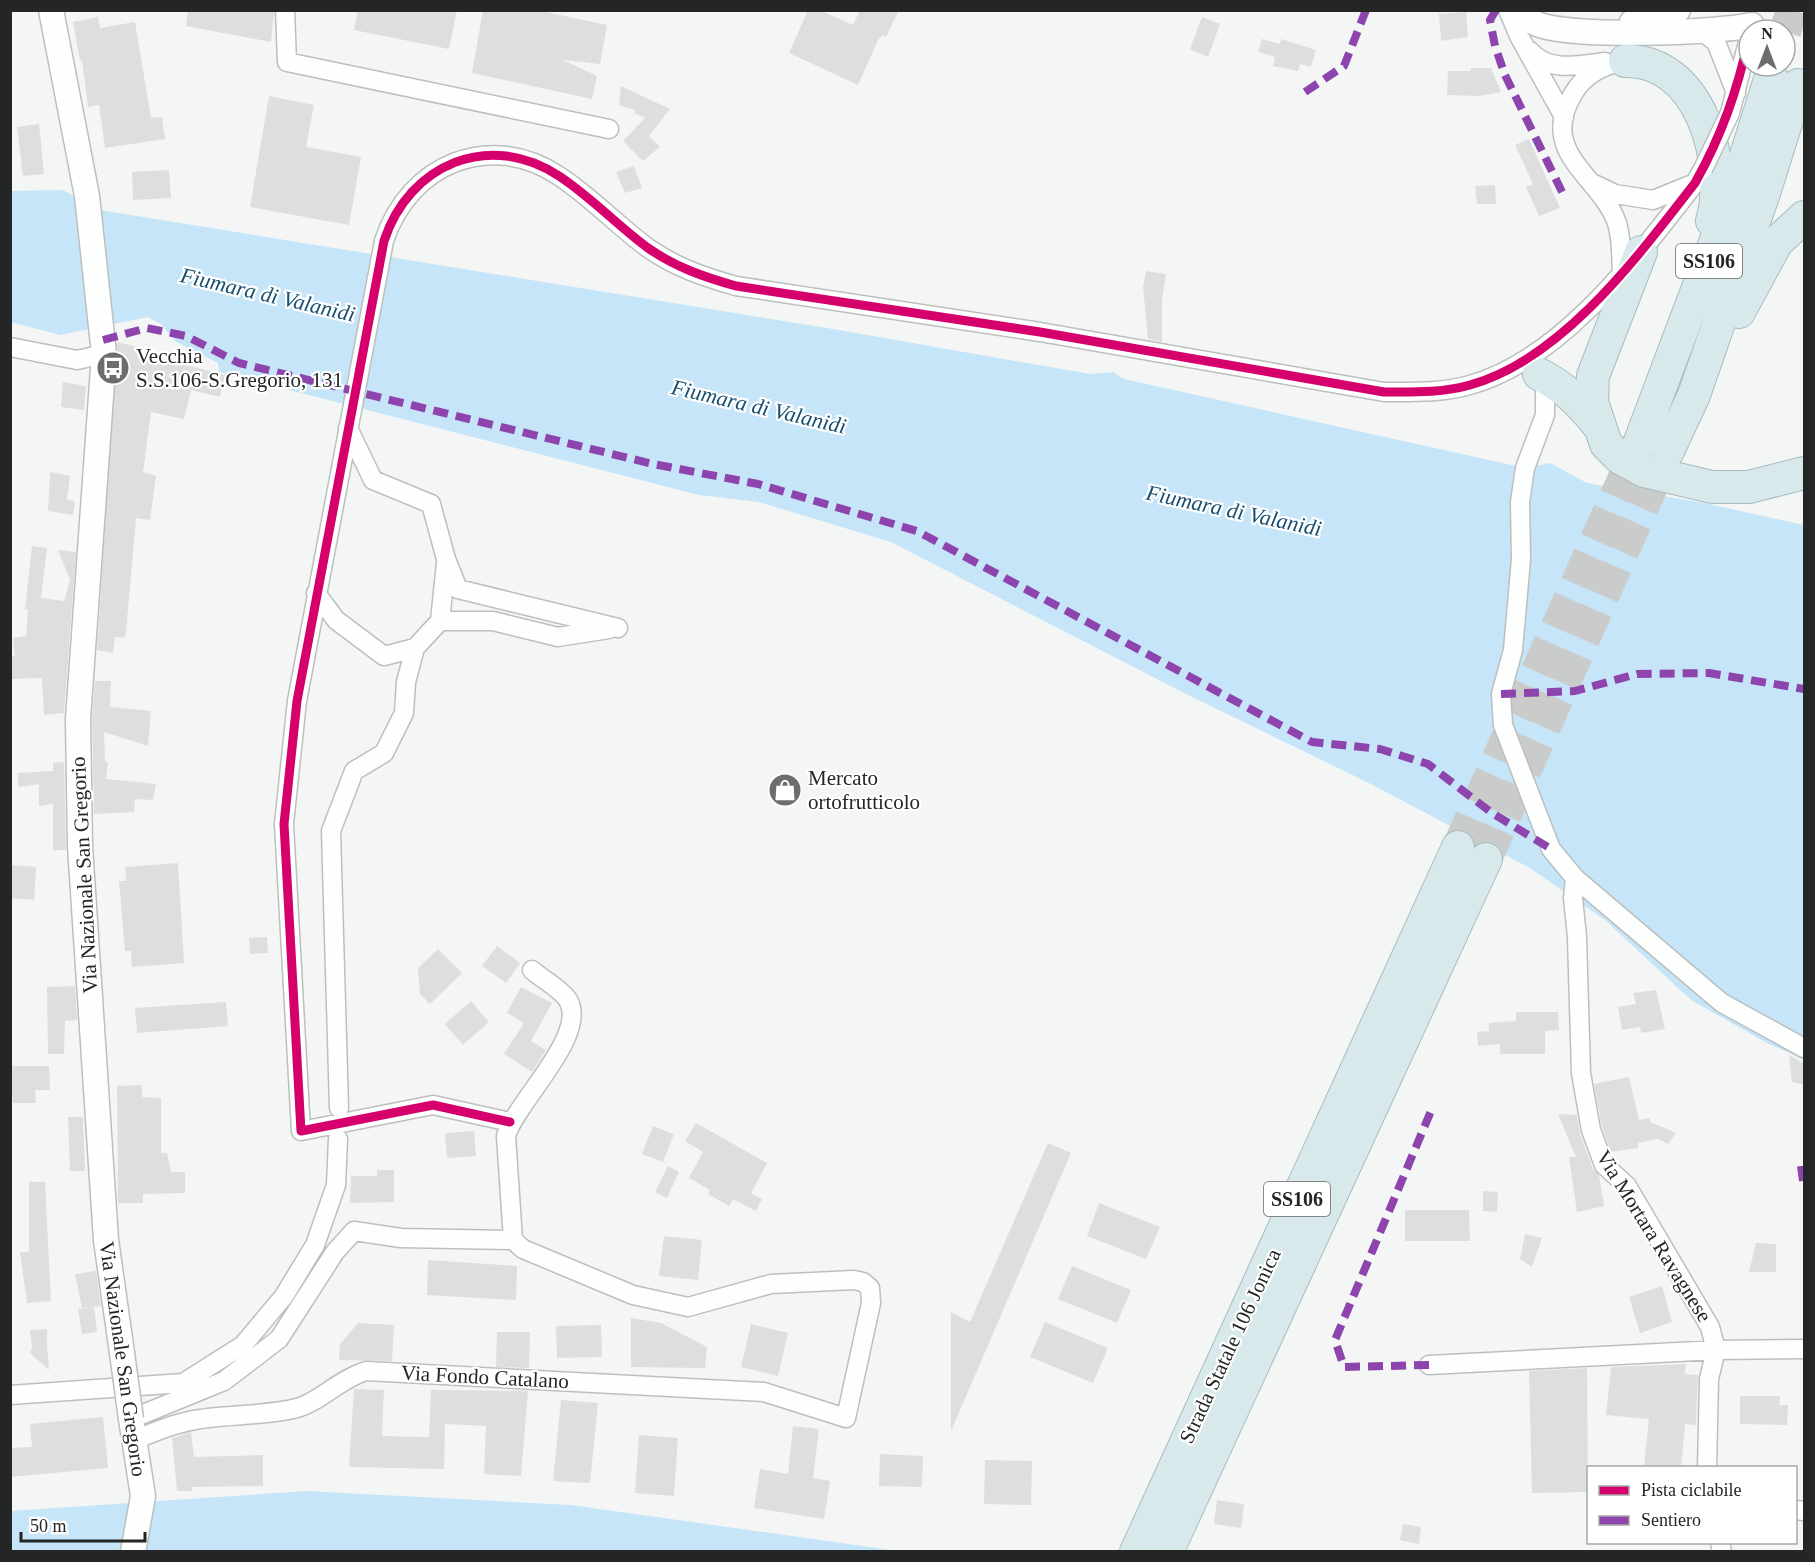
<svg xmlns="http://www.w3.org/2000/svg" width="1815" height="1562" font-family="Georgia,serif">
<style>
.water{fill:#c6e5f9}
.building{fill:#dcdfde}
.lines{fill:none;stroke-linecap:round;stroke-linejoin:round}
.highway-tunnel{stroke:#cacccb;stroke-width:32;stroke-dasharray:32 16;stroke-linecap:butt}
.street-casing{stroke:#bdbfbe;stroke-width:21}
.secondary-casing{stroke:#bdbfbe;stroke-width:27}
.highway-casing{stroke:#a8bbbd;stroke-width:34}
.street{stroke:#fdfefe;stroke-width:18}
.secondary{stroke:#fdfefe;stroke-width:24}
.highway{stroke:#d8e9ec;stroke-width:32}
.street-bridge-casing{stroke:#bdbfbe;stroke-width:21;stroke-linecap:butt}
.secondary-bridge-casing{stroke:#bdbfbe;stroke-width:27;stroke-linecap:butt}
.street-bridge{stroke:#fdfefe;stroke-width:18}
.secondary-bridge{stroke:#fdfefe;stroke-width:24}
.quiet{stroke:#8e44ad;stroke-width:8;stroke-dasharray:15 8;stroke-linecap:butt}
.cycleway-casing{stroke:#fff;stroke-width:13}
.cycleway{stroke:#d6006c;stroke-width:9}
.labels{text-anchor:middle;stroke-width:4.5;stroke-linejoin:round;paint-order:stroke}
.shield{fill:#fff;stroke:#666;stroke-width:1.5}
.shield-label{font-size:20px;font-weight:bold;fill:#242525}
.poi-label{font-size:21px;fill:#242525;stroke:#fff;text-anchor:start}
.street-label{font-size:21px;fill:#242525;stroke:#fff}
.water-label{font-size:22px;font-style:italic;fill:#154e6e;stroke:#fff}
</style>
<rect width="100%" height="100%" fill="#f3f6f5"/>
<path class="water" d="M63,190L100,210L833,329L1090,374L1113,372L1124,379L1525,468L1550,463L1587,483L1704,503L1804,525V1060L1767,1043L1691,1000L1605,920L1530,868L1369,783L1190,696L891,542L759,502L699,495L219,372L218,363L175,341L161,324L148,317L60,335L11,322L10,191Z
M306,1491L571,1505L898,1551L11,1552V1511Z"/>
<path class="building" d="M188,10H274L271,42L186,26Z
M358,10H457L449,49L354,30Z
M483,10H536L607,25L600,64L563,60L597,76L592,99L472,73Z
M808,10H819L853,25L860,10H899L886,37L883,35L879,38L858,85L789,53Z
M1466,12L1468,37L1441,41L1439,14Z
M98,17L100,28L135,22L151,118L162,117L165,139L105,148L99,105L88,107L82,60L80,61L73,22Z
M1202,17L1220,24L1208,57L1190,49Z
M1262,39L1280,44L1281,39L1316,50L1311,67L1300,64L1298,71L1273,66L1275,57L1258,52Z
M1471,68H1491L1501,92L1479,96L1447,95L1448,71H1471Z
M621,86L670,109L649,136L660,147L643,161L623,141L645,118L634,113L635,110L619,105Z
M269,96L314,105L306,147L361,157L349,225L250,207Z
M39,124L44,174L23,176L17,127Z
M1529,139L1560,208L1539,216L1526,187L1533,184L1515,145Z
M634,166L642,188L625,193L616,172Z
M169,170L171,198L133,200L132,172Z
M1495,185L1496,204H1477L1475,186Z
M1146,271L1166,274L1162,300V342L1148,339L1143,287Z
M117,342L138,347L136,352L225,375L220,397L191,390L184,419L151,412L143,472L156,476L150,520L136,518L126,632L124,638L115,637L113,653L97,650Z
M63,382L86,386L84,410L61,407Z
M50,472L70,476L67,500L75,501L73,515L48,511Z
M32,546L47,548L41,598L64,601L70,580L58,550L76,552L64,713L44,715L42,678L10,679V657L15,656L13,638L26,636L28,609H25Z
M95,681H111L110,707L151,711L148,746L104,732L105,760L108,763L106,779L156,784L153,800L135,799L134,812L94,814L92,719Z
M64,762L66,850H53V804L39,806V784L18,787V773L53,771V763Z
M178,863L184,963L132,967L131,951H125L119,881H126L125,867Z
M10,865L36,867L34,900L10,898Z
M267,937L268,953L250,954L249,938Z
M497,946L520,963L506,983L482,966Z
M438,949L462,973L430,1004L420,994L418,968Z
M75,986L77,1020L65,1021L64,1054H48L47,987Z
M521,987L552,1003L531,1041L546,1050L532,1072L504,1054L524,1023L507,1013Z
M1656,990L1665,1029L1641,1033L1640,1027L1622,1030L1618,1007L1636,1004L1633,993Z
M471,1001L489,1022L463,1045L445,1024Z
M226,1002L228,1026L137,1033L135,1008Z
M1516,1012H1558L1559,1030L1545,1031V1054H1500V1044L1478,1046L1477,1032L1489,1031V1023L1516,1021Z
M1789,1055L1804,1064V1085L1792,1082Z
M10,1066H49L50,1090H35L36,1103H13Z
M1629,1077L1639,1120L1650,1118V1122L1676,1133L1668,1144L1658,1139L1638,1143V1148L1611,1152L1602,1127L1594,1084Z
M142,1085V1097L161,1098V1153H167L171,1172H185V1193L143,1194V1203H118L117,1086Z
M1558,1114L1577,1115L1580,1134L1593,1169L1599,1175L1604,1206L1577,1212L1569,1157H1576Z
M68,1117H83L85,1171H70Z
M696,1123L767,1163L751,1193L762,1199L756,1211L733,1199L729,1206L708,1194L710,1190L689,1178L703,1152L685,1141Z
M653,1126L674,1134L663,1162L642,1154Z
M474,1131L476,1156L447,1158L445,1133Z
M1048,1143L1071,1153L951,1431V1312L970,1322Z
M668,1166L679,1172L667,1198L655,1192Z
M377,1170H394V1202L350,1203L351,1176H377Z
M29,1182H45L51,1301L27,1303L20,1252H29Z
M1483,1191L1498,1192L1497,1212L1483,1211Z
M1099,1203L1160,1227L1146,1259L1087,1236Z
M1405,1210H1469L1470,1241H1405Z
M1525,1234L1542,1238L1532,1267L1520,1259Z
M664,1236L702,1240L698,1280L659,1276Z
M1756,1243L1776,1244V1272H1749Z
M428,1260L517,1266L516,1300L427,1295Z
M1072,1266L1131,1290L1117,1323L1058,1299Z
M96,1271L101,1306L82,1308L75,1274Z
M1662,1286L1672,1322L1640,1333L1629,1297Z
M94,1307L97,1332L82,1334L78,1309Z
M631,1318L661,1323L707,1347L705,1368L631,1367Z
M1045,1322L1108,1348L1093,1383L1030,1357Z
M358,1323L394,1325L392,1361L339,1360L340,1344Z
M751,1324L788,1333L778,1376L741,1367Z
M601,1325L602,1357L557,1358L556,1326Z
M47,1329V1343L49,1370L30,1353L32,1348L30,1330Z
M497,1332H530L529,1368L496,1367Z
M1686,1364L1685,1374L1698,1375L1697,1397L1696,1425L1685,1424L1681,1467H1644L1649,1419L1606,1415L1611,1367Z
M1587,1368L1588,1492L1532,1493L1529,1371Z
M354,1389L384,1390L382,1436L429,1437L431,1390L528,1391L521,1476L484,1474L486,1426L445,1424L444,1469L349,1467Z
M1740,1396H1780L1779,1405H1788L1787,1425L1740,1424Z
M561,1400L598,1403L590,1483L553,1481Z
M103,1417L108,1468L10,1477V1448L32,1447L30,1424Z
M793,1426L819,1429L813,1478L830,1481L824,1519L754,1508L760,1469L788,1474Z
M191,1432L194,1457L263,1455V1486L192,1487V1491H177L172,1438Z
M639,1435L678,1438L674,1496L635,1493Z
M880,1454L923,1456L922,1487L879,1486Z
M985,1460L1032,1461L1031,1505L984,1504Z
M1217,1500L1244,1504L1241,1528L1214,1524Z
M1403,1524L1421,1527L1419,1544L1400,1540Z"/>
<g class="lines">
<path class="highway-tunnel" d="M1785,32L1792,10
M1458,847L1639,444
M1486,859L1667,453"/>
<g class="street-casing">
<path id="street" d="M285,10L287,62L609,129
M1508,10L1519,36L1564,117
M1700,30L1716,42L1736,93
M1530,51C1549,73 1579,65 1605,62
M1730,113L1749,38
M1592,183L1615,194L1653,200L1690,185
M1622,274C1621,258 1622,239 1617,223C1601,177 1537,153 1573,94C1584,75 1603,65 1625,61
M10,347L77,360L104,354
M1539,373L1545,386V415L1525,468L1520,502L1521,559L1513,650L1501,694L1503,725L1551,849L1575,878L1722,1003L1804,1048
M348,428L373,480L431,504L446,559L458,589L618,628
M316,593L336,620L384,656L415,648L440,621H493L558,637L609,629
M440,621L446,563
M1575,878L1573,898L1577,937L1581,1073L1591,1130L1604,1165L1627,1186L1710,1327L1716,1350L1709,1379L1707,1468
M339,1108L331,831L354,771L384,753L404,713L406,682L415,648
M510,1122L433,1105L301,1131L284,824L297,701L384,241C409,164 490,130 559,176C591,197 618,226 648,248C675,267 704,277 736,286L1040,332L1384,392C1413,392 1442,393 1470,385C1563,359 1638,256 1695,183L1703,169
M1429,1365L1716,1350L1804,1349
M10,1395L183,1383L243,1345L284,1296L315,1245L336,1185L338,1139
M131,1419L224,1381L279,1339L335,1252L354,1231L401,1238L513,1240
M135,1440C156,1431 178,1422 201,1419C233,1414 265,1416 297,1408C319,1402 340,1379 366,1371L764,1392L846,1418L871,1303L870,1288L863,1282L854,1280L771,1284L688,1307L633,1295L523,1249L513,1240L506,1136C515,1103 589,1035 568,1000C561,989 542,979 532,970
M1796,1510L1804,1511
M1720,1542L1722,1552"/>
</g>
<g class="secondary-casing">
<path id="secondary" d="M51,10L87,196L104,354L78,719L80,846L106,1240L122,1353
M1518,10C1524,15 1530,21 1537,24C1571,38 1715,33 1752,25
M1632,22L1678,10
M131,1419L143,1496L133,1552"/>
</g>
<g class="highway-casing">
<path id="highway" d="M1625,61C1699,59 1729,161 1712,221
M1641,252L1593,376L1592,402L1606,444L1620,458L1644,471L1712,487H1749L1804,473
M1739,312L1777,242L1804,217
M1539,374C1564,387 1581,403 1598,425
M1639,444L1736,187L1771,76
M1667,453L1694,395L1764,193L1798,85
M1136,1552L1458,847
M1167,1552L1486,859"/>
</g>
<use href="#street" class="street"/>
<use href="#secondary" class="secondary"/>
<use href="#highway" class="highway"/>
<g class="street-bridge-casing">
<path id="street-bridge" d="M1703,169L1730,113"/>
</g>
<g class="secondary-bridge-casing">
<path id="secondary-bridge" d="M122,1353L131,1419"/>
</g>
<use href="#street-bridge" class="street-bridge"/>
<use href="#secondary-bridge" class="secondary-bridge"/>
<path class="quiet" d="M1496,10L1490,20L1495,46L1505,75L1565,198
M1305,92L1344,66L1366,10
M103,340L147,328L186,336L239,363L653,464L758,484L917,531L1312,742L1380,749L1428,764L1492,813L1551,849
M1501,694L1575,691L1637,674L1709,673L1804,689
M1801,1166L1804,1188
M1429,1365L1344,1367L1335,1340L1431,1111"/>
<g class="cycleway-casing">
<path id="cycleway" d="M510,1122L433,1105L301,1131L284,824L297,701L384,241C409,164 490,130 559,176C591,197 618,226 648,248C675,267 704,277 736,286L1040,332L1384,392C1413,392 1442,393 1470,385C1563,359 1638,256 1695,183C1722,135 1737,91 1749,38"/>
</g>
<use href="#cycleway" class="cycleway"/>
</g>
<defs>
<g id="bus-disc" transform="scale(1.725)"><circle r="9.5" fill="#6c6e6e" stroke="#fff"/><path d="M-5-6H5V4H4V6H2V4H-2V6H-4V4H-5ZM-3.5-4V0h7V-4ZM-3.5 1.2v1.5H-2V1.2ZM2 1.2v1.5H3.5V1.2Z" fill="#fff"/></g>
<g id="shop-disc" transform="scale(1.725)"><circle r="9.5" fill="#6c6e6e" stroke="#fff"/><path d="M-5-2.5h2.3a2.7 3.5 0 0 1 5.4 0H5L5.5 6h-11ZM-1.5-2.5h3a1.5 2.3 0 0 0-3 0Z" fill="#fff"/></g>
</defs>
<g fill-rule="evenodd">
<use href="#bus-disc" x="113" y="368"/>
<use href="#shop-disc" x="785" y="790"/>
</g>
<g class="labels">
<g class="shield">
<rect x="1676" y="244" width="66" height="34" rx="4.5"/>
<rect x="1264" y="1182" width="66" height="34" rx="4.5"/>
</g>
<g class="shield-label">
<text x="1709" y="268">SS106</text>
<text x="1297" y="1206">SS106</text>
</g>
<g class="poi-label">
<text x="136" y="363">Vecchia<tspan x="136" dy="24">S.S.106-S.Gregorio, 131</tspan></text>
<text x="808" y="785">Mercato<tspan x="808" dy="24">ortofrutticolo</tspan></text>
</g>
<g class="street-label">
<text transform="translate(84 875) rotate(-93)" y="7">Via Nazionale San Gregorio</text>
<text transform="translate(1654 1236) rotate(58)" y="7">Via Mortara Ravagnese</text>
<text transform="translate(1230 1346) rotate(-65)" y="7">Strada Statale 106 Jonica</text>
<text transform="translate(123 1359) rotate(82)" y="7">Via Nazionale San Gregorio</text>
<text transform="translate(485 1377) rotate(3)" y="7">Via Fondo Catalano</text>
</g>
<g class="water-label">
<text transform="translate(268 294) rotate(13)" y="8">Fiumara di Valanidi</text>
<text transform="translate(759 406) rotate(13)" y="8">Fiumara di Valanidi</text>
<text transform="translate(1234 510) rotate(12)" y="8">Fiumara di Valanidi</text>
</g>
</g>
<rect width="1815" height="1562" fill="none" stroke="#242525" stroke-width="24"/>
<rect x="1587" y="1466" width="210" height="78" fill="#ffffff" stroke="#a7a8a8" stroke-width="1.5"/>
<rect x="1599" y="1486" width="30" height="9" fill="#d6006c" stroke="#a7a8a8" stroke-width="1.5"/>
<text x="1641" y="1496" font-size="18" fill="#242525">Pista ciclabile</text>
<rect x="1599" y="1516" width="30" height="9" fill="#8e44ad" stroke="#a7a8a8" stroke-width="1.5"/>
<text x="1641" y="1526" font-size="18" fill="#242525">Sentiero</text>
<g transform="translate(1767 48)"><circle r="28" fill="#ffffff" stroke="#a7a8a8" stroke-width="1.5"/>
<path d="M0-4.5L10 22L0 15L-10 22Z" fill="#6c6e6e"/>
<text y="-9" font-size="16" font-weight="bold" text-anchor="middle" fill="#242525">N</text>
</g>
<path d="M21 1532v9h124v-9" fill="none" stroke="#242525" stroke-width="3"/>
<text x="30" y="1532" font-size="18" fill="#242525" stroke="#ffffff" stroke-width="4.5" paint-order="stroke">50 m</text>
</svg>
